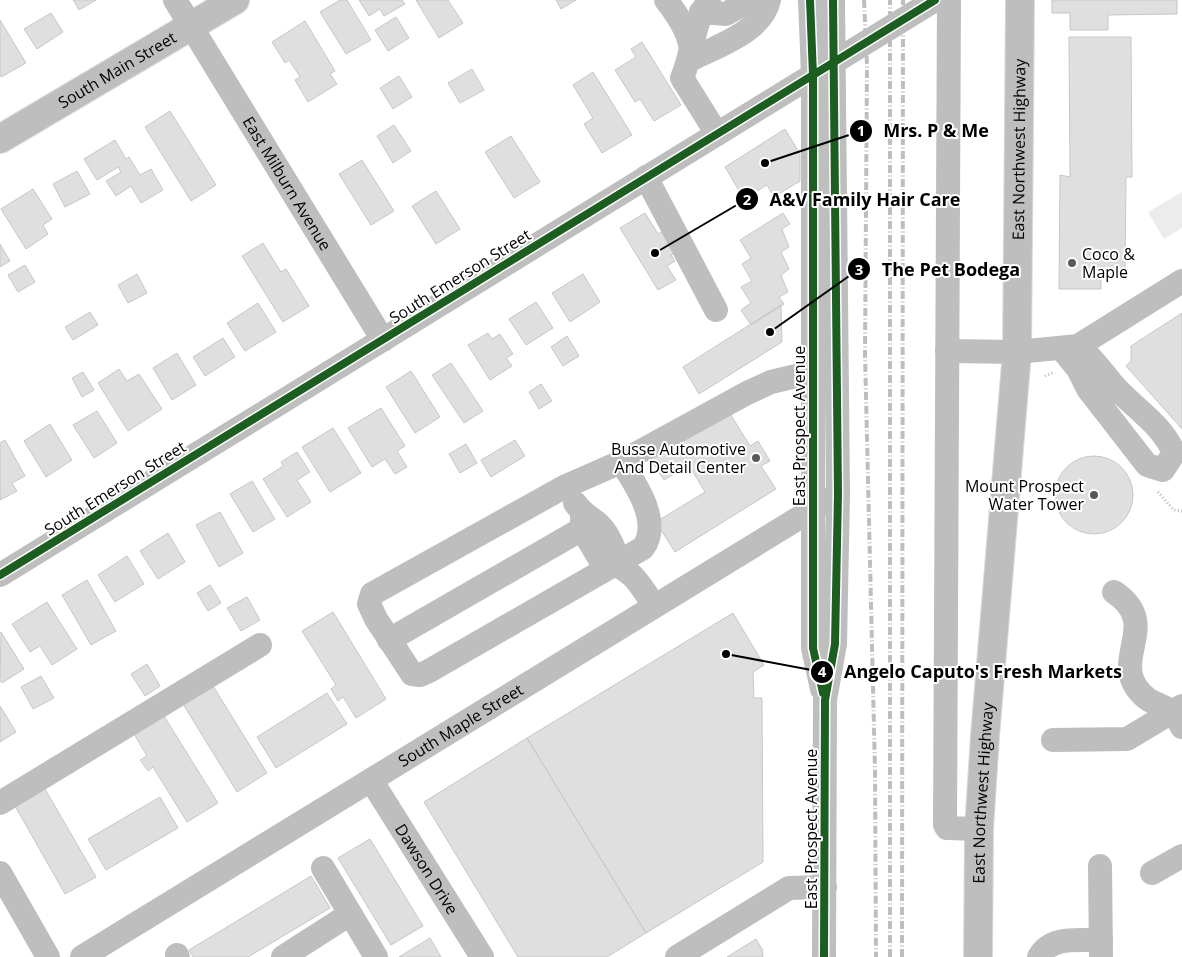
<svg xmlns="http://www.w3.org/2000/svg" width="1182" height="957" font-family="'Open Sans',sans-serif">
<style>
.green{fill:#ececec}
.building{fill:#dfdfdf;stroke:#c7c7c7}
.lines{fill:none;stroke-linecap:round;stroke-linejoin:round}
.major-casing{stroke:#dbdbdb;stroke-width:30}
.path{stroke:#b9b9b9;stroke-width:3;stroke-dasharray:1 2.5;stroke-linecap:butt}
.minor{stroke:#bebebe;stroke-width:24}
.major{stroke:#bebebe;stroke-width:28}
.rail{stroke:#bebebe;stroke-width:4;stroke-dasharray:8 2.5 1 2.5;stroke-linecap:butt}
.cycleway-casing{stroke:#fff;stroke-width:11}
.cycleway{stroke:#1b5e20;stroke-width:8}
.poi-dot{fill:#595959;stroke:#fff;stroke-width:2}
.labels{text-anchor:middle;stroke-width:4;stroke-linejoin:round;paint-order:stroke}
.street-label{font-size:16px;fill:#000;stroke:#fff}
.poi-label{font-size:16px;fill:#000;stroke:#fff;text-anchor:end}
.leader{fill:none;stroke:#000;stroke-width:2}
.callout-dot{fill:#000;stroke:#fff;stroke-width:2}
.mark-label{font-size:15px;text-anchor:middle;font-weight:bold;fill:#fff}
.callout-label{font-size:18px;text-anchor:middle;font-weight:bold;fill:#000;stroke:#fff;stroke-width:4;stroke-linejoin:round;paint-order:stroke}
</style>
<rect width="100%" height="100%" fill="#fff"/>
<path class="green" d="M1182,192V228L1164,239L1148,212Z"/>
<path class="building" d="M73,0H96L79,10Z
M340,0H347L371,40L346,54L320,12Z
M359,0H402L405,4L384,16L380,9L369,16Z
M416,0H448L463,23L439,38Z
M556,0H576L561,9Z
M1052,0H1177V14L1108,15V30H1070V13H1052Z
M51,13L63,32L37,49L24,29Z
M396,17L409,38L388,51L375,30Z
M0,20L26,63L1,77L0,75Z
M305,21L335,71L330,74L337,84L308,102L295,80L300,77L289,60L285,63L272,42Z
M1069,37H1131L1132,177H1126L1125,274H1101V289H1059L1060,175L1070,177Z
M642,42L681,105L654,121L640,99L635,102L615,70L636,57L631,49Z
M472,69L484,90L460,103L448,83Z
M593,72L632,135L602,153L584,124L593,118L573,85Z
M399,76L412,97L393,109L380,88Z
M170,111L216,185L191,201L145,127Z
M394,125L411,151L393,163L377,136Z
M785,129L800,154V181L774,197L767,185L744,199L725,167Z
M511,136L540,182L514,198L485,152Z
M115,140L126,159L129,157L140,175L151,169L163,190L141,203L131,186L116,196L106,181L121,172L118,167L97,180L84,159Z
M362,160L394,211L371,225L339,174Z
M77,171L90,194L65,207L53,184Z
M33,189L52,219L43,225L48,234L26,249L1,209Z
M436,191L460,229L436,244L412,206Z
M645,213L658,234L665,230L678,251L671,255L675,261L667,266L676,280L658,290L620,228Z
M783,213L790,224L782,229L789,247L781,252L789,269L781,275L788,292L779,297L784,304L751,325L741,310L751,303L741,287L752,281L742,264L751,258L740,240Z
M263,243L281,272L286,269L309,306L283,322L242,256Z
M0,244L10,261L0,267Z
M25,265L35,282L18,292L8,275Z
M137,274L147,293L128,303L118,285Z
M583,274L600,302L570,322L552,293Z
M536,302L553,328L526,345L509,319Z
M258,303L276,332L245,351L227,323Z
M781,305L782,342L699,394L683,367Z
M90,312L98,325L73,340L65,327Z
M1182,313V429L1126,366L1131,361V346Z
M488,333L492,339L500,334L513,354L506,358L512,366L490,380L468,345Z
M567,336L579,356L563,366L551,347Z
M223,338L235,357L205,376L193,357Z
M177,353L196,385L172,400L153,368Z
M451,363L483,411L464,423L432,375Z
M119,369L127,381L139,374L162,409L128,431L98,383Z
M411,371L440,417L415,433L386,387Z
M83,372L94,390L82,397L72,378Z
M541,384L552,401L539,409L529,392Z
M381,408L405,446L397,451L407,467L395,474L385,459L372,467L348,428Z
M97,411L117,443L94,458L73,425Z
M729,412L750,446L758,441L770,461L761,466L776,489L675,552L656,522L705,492L689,465L664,480L651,460Z
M50,424L72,460L46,477L24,441Z
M333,428L361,473L330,492L302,447Z
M5,440L25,476L12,483L17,491L0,500V443Z
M515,440L525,456L491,477L481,460Z
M466,444L477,463L460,473L449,454Z
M297,452L310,472L297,480L311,502L287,517L263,479L283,466L281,462Z
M1055 495a39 39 0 1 1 78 0a39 39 0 1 1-78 0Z
M252,481L275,519L253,532L230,494Z
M220,512L243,553L219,567L196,525Z
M168,533L185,562L158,579L140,551Z
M127,556L144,584L115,602L98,575Z
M87,580L116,631L91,645L62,595Z
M210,585L221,603L208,611L197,593Z
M247,597L260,620L241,631L227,608Z
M47,602L77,649L52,665L40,646L30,652L12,624Z
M333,612L386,699L356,718L343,697L338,701L331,689L336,685L302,631Z
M733,613L764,665L753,672L754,698H762L763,862L646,933L527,738Z
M1,632L24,669L2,683L0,680Z
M147,664L160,686L145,696L131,674Z
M41,676L54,698L33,709L21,687Z
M213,686L267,773L237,792L183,704Z
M327,693L347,724L276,768L257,737Z
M0,706L16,732L0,742Z
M164,716L218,803L187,822L153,767L148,771L140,760L147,756L134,734Z
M527,738L646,933L607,957H518L424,802Z
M45,789L96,877L65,894L15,806Z
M160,797L178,828L106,870L88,839Z
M370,839L423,926L391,945L338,858Z
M311,876L330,908L248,957H193L189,950Z
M430,938L441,957H399Z
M756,939L762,949L763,957H727Z"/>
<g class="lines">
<g class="major-casing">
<g id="major">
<path id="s4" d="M0,139L235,0"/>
<path id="s5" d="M978,957L979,829L985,736L1017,352L1020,0"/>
</g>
</g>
<path class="path" d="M1045,376L1054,372
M1158,492L1174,510L1182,511"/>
<g class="minor">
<path id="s1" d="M175,0L383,340"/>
<path d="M666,0C677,14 691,34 691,53"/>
<path d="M709,0C693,23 693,52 682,78L717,134"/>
<path d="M810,0L813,75V648L822,689"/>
<path d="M949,0L945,825L947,828L979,829"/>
<path d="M701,12L726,14L750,0"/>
<path d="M690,60C717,46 762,32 769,0"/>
<path d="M646,177L716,310"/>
<path d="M1061,348L1078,369L1088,389L1147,465L1163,470L1174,453C1163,426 1137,410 1117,389C1104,375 1094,358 1078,346"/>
<path d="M947,351L1017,352L1078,346L1182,281"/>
<path d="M621,462C635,483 662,522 643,548L429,671L420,675L412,674L376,619L369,604L372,594L564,487L621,462L747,393L771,382L813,372"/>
<path d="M575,503C581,512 587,515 596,522C607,530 616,550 618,564"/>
<path d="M582,514V529L601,561C630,566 639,582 654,606"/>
<path d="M0,575L935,0"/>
<path d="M1114,592C1160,623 1115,654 1136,687C1148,704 1157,702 1171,711C1175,714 1179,722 1182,727"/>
<path d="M389,640L582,529"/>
<path d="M1053,740L1127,739L1182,706"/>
<path id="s2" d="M371,780L482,957"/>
<path d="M0,803L260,645"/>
<path d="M1100,866L1101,957"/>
<path d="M323,868L376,957"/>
<path d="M0,873L48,957"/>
<path d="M1152,873L1182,856"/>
<path d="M177,955L178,957"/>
<path id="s3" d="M82,957L838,494"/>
<path d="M283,957L350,914"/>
<path d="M677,957L789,888L825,887"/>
<path d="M824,957L825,700L835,644L838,494L833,0"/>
<path d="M1039,957C1051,935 1079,941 1101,940"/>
</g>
<use href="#major" class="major"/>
<path class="rail" d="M864,0L867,65L865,354L875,770L876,957
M890,957V0
M902,957L903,0"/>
<g class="cycleway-casing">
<path id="cycleway" d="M810,0L813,75V648L823,693
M0,575L935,0
M824,957L825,700L835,644L838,494L833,0"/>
</g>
<use href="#cycleway" class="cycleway"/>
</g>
<g class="poi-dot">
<circle cx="1072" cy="263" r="5"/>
<circle cx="756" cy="458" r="5"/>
<circle cx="1094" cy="495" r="5"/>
</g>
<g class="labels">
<g class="street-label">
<text dy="6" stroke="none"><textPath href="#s4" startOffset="136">South Main Street</textPath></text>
<text dy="6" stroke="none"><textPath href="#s5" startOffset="809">East Northwest Highway</textPath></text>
<text dy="6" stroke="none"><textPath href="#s1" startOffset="215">East Milburn Avenue</textPath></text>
<text transform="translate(460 276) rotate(-32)" y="6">South Emerson Street</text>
<text transform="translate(799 426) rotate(-90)" y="6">East Prospect Avenue</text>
<text transform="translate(115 488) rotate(-32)" y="6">South Emerson Street</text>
<text dy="6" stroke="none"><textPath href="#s3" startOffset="444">South Maple Street</textPath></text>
<text dy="6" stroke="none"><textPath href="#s5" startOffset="164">East Northwest Highway</textPath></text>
<text transform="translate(811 829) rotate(-90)" y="6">East Prospect Avenue</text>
<text dy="6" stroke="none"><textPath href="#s2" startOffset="105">Dawson Drive</textPath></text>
</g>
<g class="poi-label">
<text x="1082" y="260" text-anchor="start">Coco &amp;<tspan x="1082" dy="18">Maple</tspan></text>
<text x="746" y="455">Busse Automotive<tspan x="746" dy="18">And Detail Center</tspan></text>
<text x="1084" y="492">Mount Prospect<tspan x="1084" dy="18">Water Tower</tspan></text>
</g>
</g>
<path class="leader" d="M765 163L861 131M655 253L747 199M770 332L859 269M726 654L822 672"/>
<g class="callout-dot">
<circle cx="765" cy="163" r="5"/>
<circle cx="655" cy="253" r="5"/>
<circle cx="770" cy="332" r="5"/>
<circle cx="726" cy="654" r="5"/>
<circle cx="861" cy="131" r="12"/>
<circle cx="747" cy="199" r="12"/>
<circle cx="859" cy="269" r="12"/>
<circle cx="822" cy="672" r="12"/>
</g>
<g class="mark-label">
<text x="861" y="136">1</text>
<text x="747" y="205">2</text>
<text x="859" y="275">3</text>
<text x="822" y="677">4</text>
</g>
<g class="callout-label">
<text x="936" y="137">Mrs. P &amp; Me</text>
<text x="865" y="206">A&amp;V Family Hair Care</text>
<text x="951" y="276">The Pet Bodega</text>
<text x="983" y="678">Angelo Caputo's Fresh Markets</text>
</g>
</svg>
